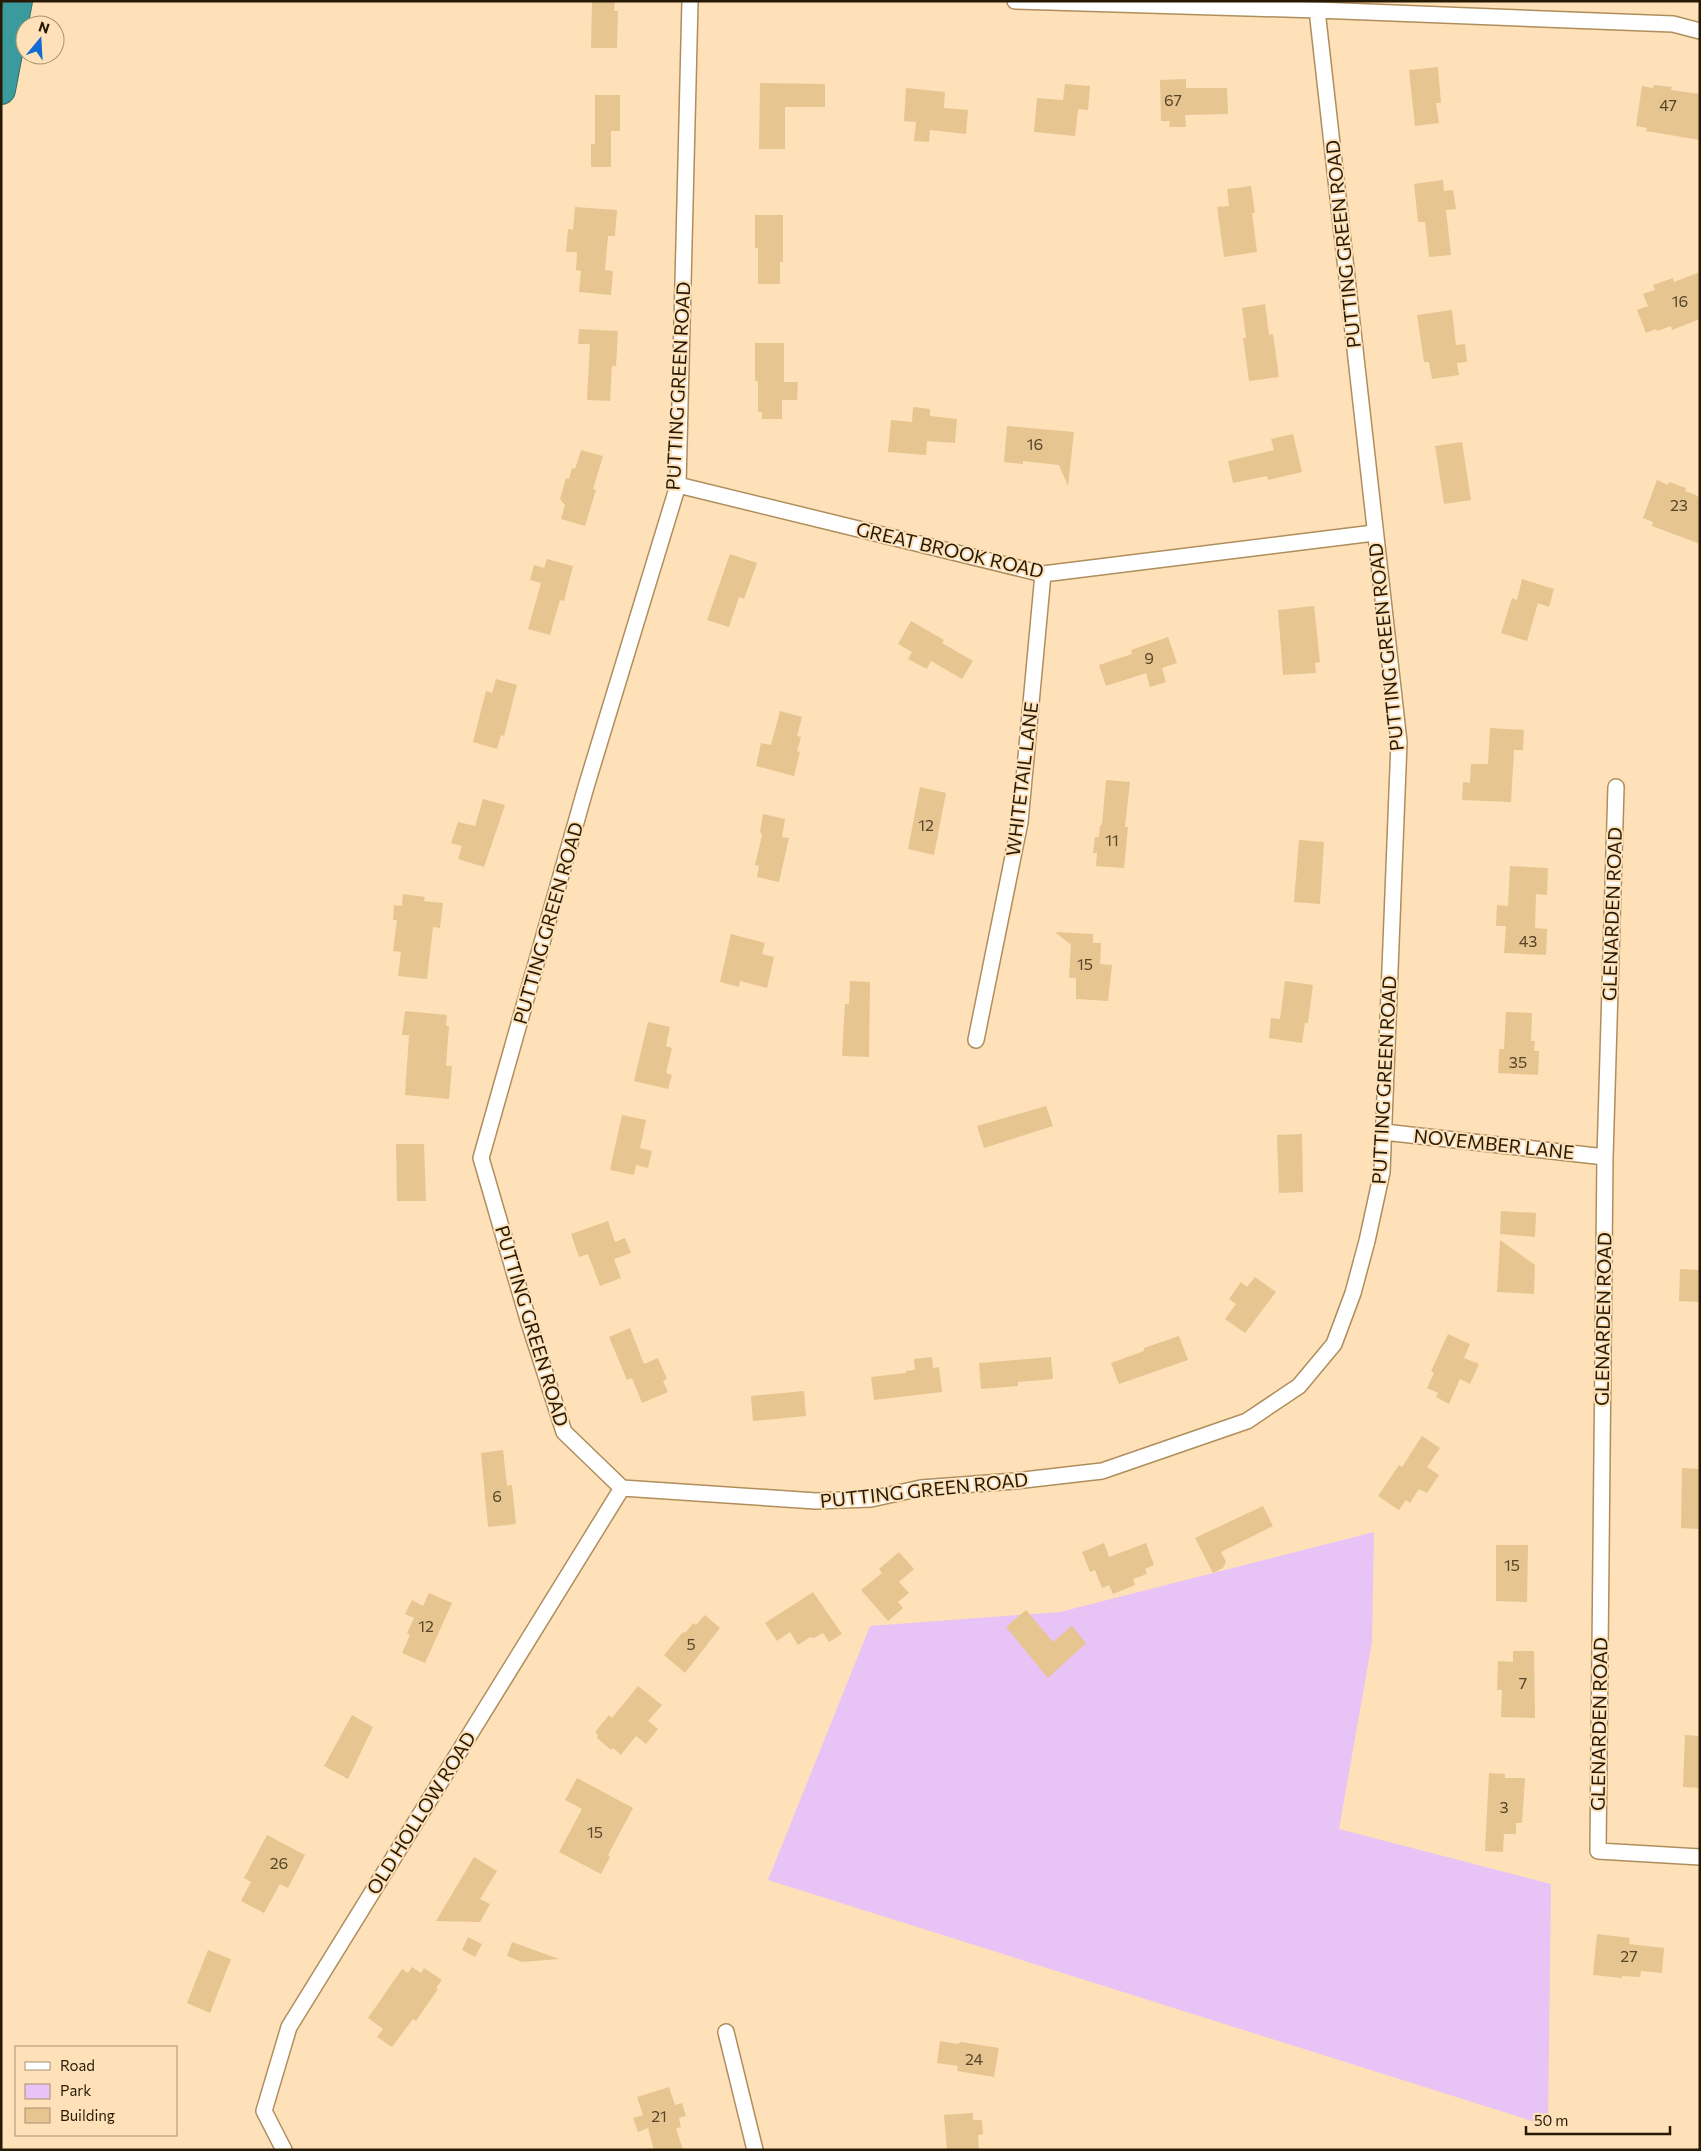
<svg xmlns="http://www.w3.org/2000/svg" width="1701" height="2151" font-family="Commissioner,sans-serif">
<style>
.green{fill:#e8c3f6}
.building{fill:#e7c591}
.lines{fill:none;stroke-linecap:round;stroke-linejoin:round}
.minor-casing{stroke:#af8e5c;stroke-width:18}
.motorway-casing{stroke:#346d67;stroke-width:30}
.minor{stroke:#fff;stroke-width:15}
.motorway{stroke:#3b9a9c;stroke-width:28}
.labels{text-anchor:middle;stroke-width:4;stroke-linejoin:round;paint-order:stroke}
.number-label{font-size:16px;fill:#564528}
.street-label{font-size:19px;fill:#261a05;stroke:#fee1b8}
</style>
<rect width="100%" height="100%" fill="#fee1b8"/>
<path class="green" d="M1374,1532L1372,1642L1339,1829L1551,1884L1548,2126L768,1880L870,1626L1060,1612Z"/>
<path class="building" d="M592,1H615L614,11H618L617,48H591Z
M1438,67L1441,103H1436L1439,123L1415,126L1409,70Z
M1186,79V88H1227L1228,114L1185,115L1186,127H1169L1170,121H1161L1160,80Z
M760,83L825,84V107H785V149H759Z
M1065,84L1090,86L1088,110L1078,109L1075,136L1034,132L1037,98L1063,100Z
M1654,85L1672,87L1671,90L1700,94V140L1646,131L1647,128L1636,126L1642,86L1653,88Z
M906,88L945,92L944,108L968,110L966,134L930,130L929,142L914,141L916,122L904,121Z
M595,95H620V131H611V167H591V144H595Z
M1443,180L1444,191L1453,190L1456,209L1446,210L1451,255L1429,257L1425,222H1418L1414,184Z
M1251,186L1255,213H1252L1257,252L1224,257L1217,207L1229,206L1227,189Z
M575,207L617,210L615,236H608L605,270L613,271L611,295L579,292L581,271L576,270L577,252H566L568,229L573,230Z
M755,215H783V262H780V284H758V248H755Z
M1700,272V319L1672,330L1671,326L1657,331L1656,329L1646,333L1637,310L1648,306L1643,294L1655,290L1653,285L1673,278L1674,282Z
M1265,304L1269,335L1273,334L1279,377L1249,381L1243,338H1246L1242,308Z
M1452,310L1456,345L1465,344L1467,362L1457,363L1459,375L1432,379L1429,362H1424L1417,315Z
M579,329L618,331L616,366H612L610,401L587,400L590,344H578Z
M755,343H784V382H798L797,400H782V419H762V412H758V381H755Z
M913,407L930,409V416L957,419L955,443L927,441L926,455L888,452L891,420L912,422Z
M1007,426L1074,432L1068,486L1059,465L1023,461V464L1004,462Z
M1293,434L1302,472L1268,480L1267,476L1233,483L1228,461L1274,450L1271,439Z
M1462,442L1471,500L1444,504L1435,446Z
M581,450L603,456L593,489L596,490L585,526L561,519L565,505L560,499L566,478L569,479L572,468L575,469Z
M1657,480L1668,485L1669,482L1686,488L1685,491L1696,495L1700,499V544L1652,526L1653,522L1643,518Z
M730,554L757,563L744,599L739,597L729,627L707,620Z
M547,559L573,566L564,601L560,600L550,635L528,629L541,583L530,580L534,565L544,568Z
M1522,579L1554,589L1549,607L1538,603L1527,641L1501,633L1512,598L1517,600Z
M1314,606L1320,662L1315,663L1316,673L1283,675L1278,610Z
M911,621L944,640L942,643L973,661L962,679L931,661L927,669L908,659L912,652L898,644Z
M1168,637L1177,663L1162,668L1166,682L1150,687L1146,673L1106,686L1099,665L1132,654L1131,650Z
M496,679L517,685L504,736L501,735L497,749L473,742L486,691L492,693Z
M780,711L802,717L797,736L801,737L797,751L800,752L794,776L756,766L761,743L771,745Z
M1490,728L1524,730L1523,750H1514L1511,802L1462,800L1463,782L1470,783L1471,764H1488Z
M1106,780L1130,782L1125,827H1128L1124,868L1096,866L1097,853H1093L1095,837H1099L1100,826L1102,824Z
M920,787L946,793L934,855L908,849Z
M483,799L505,805L484,867L458,859L462,846L451,843L458,822L475,826Z
M763,814L785,819L782,837L789,838L779,882L757,877L759,866L755,865L762,835L760,832Z
M1299,840L1324,842L1320,904L1294,902Z
M1510,866L1548,868L1547,895L1536,894L1535,928L1547,929L1546,955L1504,953L1506,926H1496L1497,905L1508,906Z
M403,894L425,897L424,901L443,903L440,928L433,927L427,979L398,976L401,952L393,951L397,920H393L394,905L402,906Z
M1055,932L1093,934V943H1101L1100,964L1112,965L1108,1001L1076,999V978H1069L1071,945Z
M731,934L765,943L762,954L774,957L767,988L740,981L739,987L720,982Z
M850,981L870,982L869,1057L842,1056L845,1004H849Z
M1285,981L1313,985L1308,1023H1305L1302,1043L1269,1038L1271,1018L1280,1019Z
M405,1011L447,1015L446,1026H449L446,1066H452L449,1099L405,1095L409,1035H402Z
M1506,1012L1532,1013L1531,1041H1535L1534,1051H1539L1538,1075L1498,1073L1499,1049H1504Z
M648,1022L670,1027L666,1046L672,1048L666,1073L672,1075L668,1089L634,1081Z
M1046,1106L1053,1126L984,1148L977,1126Z
M622,1115L646,1120L640,1148L652,1151L648,1168L636,1165L634,1175L610,1170Z
M1302,1134L1303,1192L1279,1193L1277,1135Z
M396,1144H424L426,1201H397Z
M1501,1211L1536,1213L1535,1237L1500,1234Z
M608,1221L615,1242L625,1238L631,1253L614,1259L621,1278L600,1286L588,1254L579,1257L571,1234Z
M1500,1240L1535,1265L1534,1294L1497,1292Z
M1680,1269L1700,1270V1302L1679,1301Z
M1255,1277L1276,1292L1245,1333L1225,1319L1236,1304L1229,1299L1241,1282L1247,1287Z
M630,1328L644,1364L658,1358L667,1379L663,1381L668,1392L642,1403L632,1378L627,1380L609,1337Z
M1448,1334L1470,1344L1464,1358L1479,1364L1470,1384L1460,1379L1449,1404L1436,1397L1438,1393L1427,1388L1434,1373L1431,1371Z
M1179,1336L1188,1360L1119,1384L1111,1363L1144,1351V1348Z
M932,1357L933,1368L939,1367L942,1392L874,1400L871,1377L906,1373V1371L915,1370L914,1359Z
M1051,1357L1053,1379L1018,1382V1386L981,1389L979,1363Z
M804,1391L806,1416L753,1421L751,1396Z
M1422,1436L1440,1448L1427,1467L1439,1475L1427,1493L1419,1489L1410,1503L1406,1500L1399,1510L1378,1496L1399,1465L1402,1467Z
M503,1450L507,1486L512,1485L516,1524L488,1527L481,1453Z
M1682,1468L1700,1469V1529L1681,1528Z
M1263,1506L1273,1526L1221,1552L1226,1562L1223,1568L1213,1573L1195,1538Z
M1104,1543L1109,1557L1146,1543L1154,1565L1145,1569L1147,1574L1133,1579L1135,1585L1113,1594L1109,1585L1102,1588L1095,1570L1090,1572L1082,1552Z
M1496,1545H1528L1527,1602L1496,1601Z
M899,1552L914,1569L899,1582L909,1593L898,1602L903,1608L888,1621L861,1590L882,1573L879,1569Z
M813,1592L842,1634L829,1642L823,1633L814,1638L810,1637L798,1645L790,1632L777,1641L765,1623Z
M429,1593L452,1603L425,1663L402,1653L410,1635L407,1633L414,1618L405,1614L412,1600L423,1606Z
M1026,1610L1053,1642L1072,1626L1086,1643L1048,1678L1006,1627Z
M705,1615L720,1628L685,1673L664,1655L682,1633L686,1632L693,1623L696,1625Z
M1513,1651H1534L1535,1718L1501,1717L1502,1690H1497L1498,1661L1513,1662Z
M638,1686L662,1705L648,1721L658,1729L646,1744L636,1736L621,1755L613,1748L611,1750L597,1738L598,1735L595,1732L609,1715L612,1718Z
M352,1715L373,1727L348,1779L324,1766Z
M1685,1735L1700,1736V1788L1683,1787Z
M1489,1773L1505,1774V1778H1525L1522,1823H1516V1834H1504L1503,1852L1485,1851Z
M577,1778L633,1808L608,1855L610,1857L601,1874L559,1852L582,1809L565,1800Z
M267,1835L305,1855L288,1888L280,1884L264,1913L241,1901L251,1882L244,1878Z
M474,1857L497,1871L480,1899L490,1904L480,1922L436,1921Z
M1597,1934L1630,1938L1629,1944L1664,1948L1662,1973L1641,1971L1640,1977L1622,1976V1978L1593,1975Z
M468,1937L482,1944L475,1957L462,1950Z
M512,1942L559,1959L522,1962L507,1956Z
M208,1950L231,1959L210,2013L187,2003Z
M412,1967L421,1973L424,1968L442,1980L436,1988L438,1989L416,2021L413,2019L392,2047L377,2037L383,2029L368,2018L402,1969L408,1973Z
M940,2041L957,2044L961,2042L999,2048L994,2077L957,2071L958,2066L937,2063Z
M669,2087L675,2105L682,2103L686,2116L679,2118L681,2127L676,2128L683,2150H654L648,2128L638,2132L633,2118L643,2115L637,2097Z
M973,2113V2120H982L983,2134L978,2135L979,2150H947L944,2115Z"/>
<g class="lines">
<g class="minor-casing">
<path id="minor" d="M690,1L678,485L586,787L481,1158L529,1323L564,1432L622,1488L816,1501L871,1499L921,1488L1015,1481L1102,1471L1247,1421L1299,1386L1334,1344L1353,1293L1367,1241L1382,1172L1399,742L1317,10
M1015,1L1317,10L1673,24L1700,31
M678,485L1043,574L1374,533
M1616,787L1605,1157L1598,1851L1700,1857
M976,1040L1020,822L1043,574
M1384,1132L1605,1157
M726,2032L755,2150
M284,2150L264,2111L289,2027L622,1488"/>
</g>
<g class="motorway-casing">
<path id="motorway" d="M1,90L18,1"/>
</g>
<use href="#minor" class="minor"/>
<use href="#motorway" class="motorway"/>
</g>
<g class="labels">
<g class="number-label">
<text x="1173" y="106">67</text>
<text x="1668" y="111">47</text>
<text x="1680" y="307">16</text>
<text x="1035" y="450">16</text>
<text x="1679" y="511">23</text>
<text x="1149" y="664">9</text>
<text x="926" y="831">12</text>
<text x="1112" y="846">11</text>
<text x="1528" y="947">43</text>
<text x="1085" y="970">15</text>
<text x="1518" y="1068">35</text>
<text x="497" y="1502">6</text>
<text x="1512" y="1571">15</text>
<text x="426" y="1632">12</text>
<text x="691" y="1650">5</text>
<text x="1523" y="1689">7</text>
<text x="1504" y="1813">3</text>
<text x="595" y="1838">15</text>
<text x="279" y="1869">26</text>
<text x="1629" y="1962">27</text>
<text x="974" y="2065">24</text>
<text x="659" y="2122">21</text>
</g>
<g class="street-label">
<text transform="translate(1343 244) rotate(-96)" y="7">PUTTING GREEN ROAD</text>
<text transform="translate(678 386) rotate(-87)" y="7">PUTTING GREEN ROAD</text>
<text transform="translate(950 550) rotate(13)" y="7">GREAT BROOK ROAD</text>
<text transform="translate(1386 647) rotate(-96)" y="7">PUTTING GREEN ROAD</text>
<text transform="translate(1022 779) rotate(-83)" y="7">WHITETAIL LANE</text>
<text transform="translate(1612 914) rotate(-88)" y="7">GLENARDEN ROAD</text>
<text transform="translate(548 923) rotate(-74)" y="7">PUTTING GREEN ROAD</text>
<text transform="translate(1384 1080) rotate(-87)" y="7">PUTTING GREEN ROAD</text>
<text transform="translate(1494 1144) rotate(6)" y="7">NOVEMBER LANE</text>
<text transform="translate(1603 1319) rotate(-89)" y="7">GLENARDEN ROAD</text>
<text transform="translate(532 1326) rotate(73)" y="7">PUTTING GREEN ROAD</text>
<text transform="translate(924 1490) rotate(-6)" y="7">PUTTING GREEN ROAD</text>
<text transform="translate(1599 1724) rotate(-89)" y="7">GLENARDEN ROAD</text>
<text transform="translate(421 1813) rotate(-58)" y="7">OLD HOLLOW ROAD</text>
</g>
</g>
<rect width="1701" height="2151" fill="none" stroke="#261a05" stroke-width="5"/>
<rect x="15" y="2046" width="162" height="90" fill="#fee1b8" stroke="#a89170"/>
<rect x="25" y="2062" width="25" height="8" fill="#ffffff" stroke="#a89170"/>
<text x="60" y="2071" font-size="15" fill="#261a05">Road</text>
<rect x="25" y="2084" width="25" height="15" fill="#e8c3f6" stroke="#a89170"/>
<text x="60" y="2096" font-size="15" fill="#261a05">Park</text>
<rect x="25" y="2108" width="25" height="15" fill="#e7c591" stroke="#a89170"/>
<text x="60" y="2121" font-size="15" fill="#261a05">Building</text>
<g transform="translate(40 40) rotate(18)"><circle r="24" fill="#fee1b8" stroke="#a89170"/>
<path d="M0-4L9 19L0 12L-9 19Z" fill="#136ad3"/>
<text y="-8" font-size="14" font-weight="bold" text-anchor="middle" fill="#261a05">N</text>
</g>
<path d="M1526 2126v8h144v-8" fill="none" stroke="#261a05" stroke-width="2.5"/>
<text x="1534" y="2126" font-size="15" fill="#261a05" stroke="#fee1b8" stroke-width="4" paint-order="stroke">50 m</text>
</svg>
